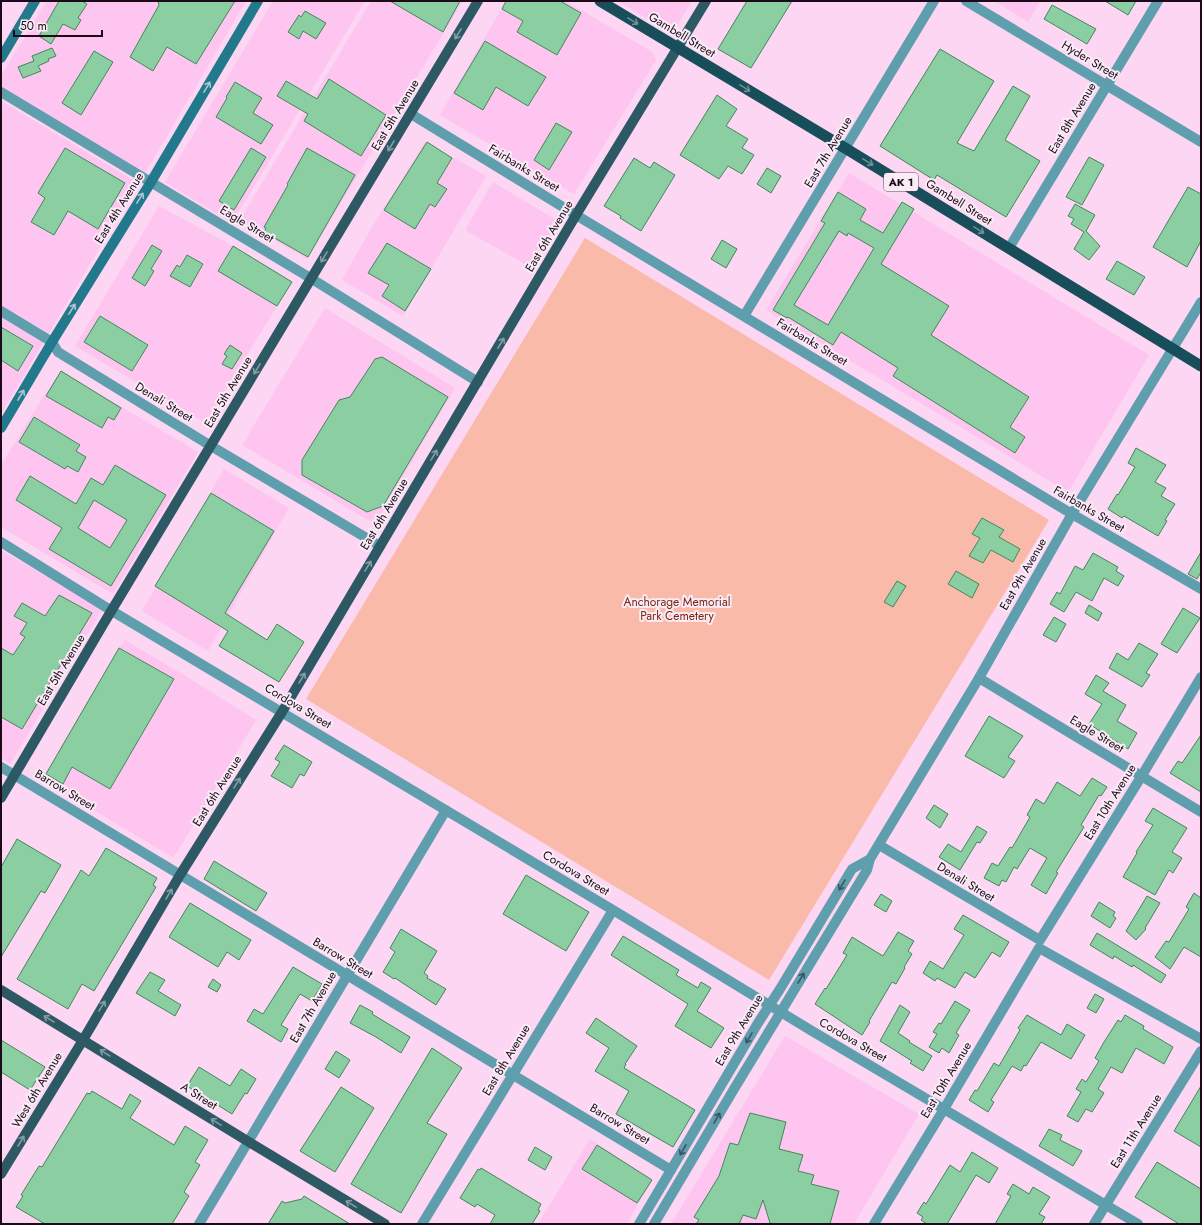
<svg xmlns="http://www.w3.org/2000/svg" width="1202" height="1225" font-family="Jost,sans-serif">
<style>
.built{fill:#fdc5ef}
.green{fill:#f9baaa}
.building{fill:#8bcea2;stroke:#44865d;fill-rule:evenodd}
.lines{fill:none;stroke-linecap:round;stroke-linejoin:round}
.minor{stroke:#5e9ead;stroke-width:10}
.tertiary{stroke:#5e9ead;stroke-width:10}
.secondary{stroke:#22798b;stroke-width:10}
.primary{stroke:#2c5964;stroke-width:10}
.trunk{stroke:#174e5a;stroke-width:11}
.oneway{stroke:#718d98}
.oneway2{stroke:#889ba6}
.oneway3{stroke:#aec4d1}
.oneway4{stroke:#3e5464}
.labels{text-anchor:middle;stroke-width:4;stroke-linejoin:round;paint-order:stroke}
.shield{fill:#f9ecf6;stroke:#604d5c;stroke-width:1}
.shield-label{font-size:11px;font-weight:bold;fill:#1e091a}
.street-label{font-size:12px;fill:#1e091a;stroke:#f9ecf6}
.park-label{font-size:12px;fill:#7c2610;stroke:#f9ecf6}
</style>
<rect width="100%" height="100%" fill="#fcd6f2"/>
<path class="built" d="M47,1H246L145,173L1,86V76Z
M273,1H365L232,223L165,182Z
M371,1H463L307,259L240,220Z
M506,1H566L652,52L655,57L656,60L574,194L440,115Z
M618,1H692L673,32H669Z
M995,1H1040L1028,22Z
M1,101L138,183L1,414Z
M425,142L486,176L403,316L342,280L372,227Z
M849,173L1149,355L1068,492L766,310Z
M493,182L554,219L556,224L530,267L465,230Z
M159,206L233,246L292,282L205,423L75,346Z
M325,308L455,388L375,524L242,445Z
M61,371L198,452L113,594L1,527V465L45,394Z
M224,469L289,508L208,651L142,611Z
M1,550L102,610L10,764L1,758Z
M125,640L184,675L256,720L176,854L172,857L42,779L119,648Z
M785,1036L919,1114L854,1224H671Z
M590,1139L649,1177V1186L626,1224H538Z"/>
<path class="green" d="M585,238L1049,520L769,980L306,699Z"/>
<path class="building" d="M59,1H82L87,4L78,18L81,20L75,30L63,24L51,44L39,36Z
M158,1H235L196,64L167,47L153,71L130,57L159,5Z
M390,1H460L443,32Z
M506,1H560L581,13L557,55L517,32L523,21L502,9Z
M747,1H792L751,68L718,49Z
M1105,1H1136L1128,15Z
M1052,5L1096,29L1087,44L1044,19Z
M305,11L326,23L316,39L303,31L299,39L288,32L299,15L301,17Z
M485,41L546,77L528,106L496,87L483,110L454,93Z
M52,48L56,56L48,59L49,61L38,66L41,71L23,78L18,67L34,61L32,56Z
M940,49L994,81L957,143L974,151L1013,86L1030,96L1005,140L1040,161L1006,217L937,175L934,180L880,146Z
M94,51L113,62L81,115L62,103Z
M329,79L386,115L361,156L304,121L308,114L277,96L286,81L317,99Z
M235,82L262,98L253,113L273,125L261,144L216,117L227,98L226,97Z
M717,95L737,109L726,126L748,139L742,148L754,155L742,174L728,166L719,179L680,155Z
M556,123L572,132L549,170L534,160Z
M427,142L452,158L437,183L447,189L435,207L430,204L415,229L384,210Z
M65,148L125,183L98,229L68,211L54,235L31,222L45,198L38,193Z
M251,148L266,157L234,210L219,201Z
M307,148L355,175L308,257L264,232L266,228L264,227L288,185L287,184Z
M1089,157L1104,165L1082,205L1066,197Z
M634,158L650,168L654,162L675,175L641,231L620,218L621,216L604,206Z
M767,168L781,176L771,193L757,184Z
M1188,187L1201,194V241L1187,267L1153,247Z
M838,192L866,209L860,220L883,233L902,202L914,209L881,264L949,306L931,335L1029,397L1010,427L1025,437L1015,453L893,376L898,368L841,332L833,345L788,317L787,318L773,310L825,223L821,221ZM839,231L847,236L848,233L874,248L828,325L794,305Z
M1075,204L1095,215L1086,231L1100,246L1089,260L1074,249L1084,232L1071,224L1074,219L1068,216Z
M722,240L737,249L726,268L711,259Z
M387,243L431,269L405,311L382,296L389,285L368,273Z
M152,245L162,251L151,269L154,271L145,286L132,278Z
M233,246L292,282L277,306L218,271Z
M187,255L203,264L190,287L170,276L177,265L180,267Z
M1117,261L1145,277L1134,295L1106,279Z
M100,316L148,345L132,371L84,342Z
M1,327L33,346L18,371L1,360Z
M230,345L242,353L232,369L222,364L227,356L224,354Z
M382,357L448,397L383,506L367,512L302,475V460L339,400L350,397L375,359Z
M61,371L121,408L114,420L108,417L102,428L46,396Z
M34,417L80,445L76,451L86,457L78,472L67,466L65,469L19,442Z
M1136,448L1166,465L1155,482L1166,488L1161,496L1175,504L1165,520L1167,521L1158,536L1124,516L1122,518L1108,509L1117,494L1118,495L1135,467L1128,463Z
M115,465L166,495L111,586L49,549L62,528L16,500L30,476L76,504L91,478L103,485ZM94,500L127,520L110,548L78,528Z
M211,493L274,531L225,613L267,640L277,624L304,642L279,682L219,646L228,631L155,586Z
M982,518L1004,530L999,537L1020,549L1013,562L991,550L983,563L969,556L980,538L972,534Z
M1201,552V572L1197,579L1188,574Z
M1093,553L1118,567L1116,571L1124,576L1118,586L1104,578L1092,601L1076,592L1064,612L1050,604L1057,592L1060,594L1075,566L1083,570Z
M956,571L979,584L972,598L948,584Z
M897,581L906,586L893,607L884,602Z
M59,595L92,613L22,729L1,717V648L13,655L25,637L20,634L27,623L14,616L22,603L45,616Z
M1089,605L1102,613L1098,621L1085,613Z
M1183,608L1200,618L1177,653L1161,644Z
M1054,617L1066,624L1056,642L1043,635Z
M1139,643L1158,654L1146,673L1150,675L1142,687L1109,668L1117,653L1128,660Z
M119,648L174,679L110,789L72,767L63,784L46,774Z
M1096,675L1109,683L1103,691L1126,705L1117,721L1137,733L1128,749L1089,724L1102,704L1085,694Z
M989,716L1023,736L1008,757L1015,761L1004,778L965,756Z
M1201,735V792L1170,773L1178,761L1182,763Z
M284,745L312,762L304,776L300,774L292,788L271,776L280,762L275,759Z
M1092,778L1107,787L1101,796L1099,795L1081,825L1084,827L1056,872L1058,873L1046,894L1031,885L1047,858L1030,848L1017,869L1014,867L1006,882L1002,880L999,886L984,878L992,863L998,866L1010,847L1012,848L1030,817L1027,815L1036,799L1044,804L1057,782L1080,796Z
M934,805L948,814L940,828L926,818Z
M1153,808L1187,828L1172,852L1182,858L1173,873L1169,870L1155,895L1123,877L1137,853L1136,852L1153,825L1145,821Z
M977,826L987,832L980,843L977,842L960,870L939,857L948,844L961,852Z
M17,839L61,865L45,893L41,891L1,957V867Z
M106,848L157,878L153,885L156,887L94,991L82,984L68,1009L17,979L81,870L89,876Z
M214,861L267,893L256,911L204,879Z
M526,875L589,912L566,951L503,914Z
M1194,893L1201,898V957L1184,947L1170,969L1155,957L1166,941L1169,942L1189,909L1186,907Z
M881,894L892,901L886,912L874,905Z
M1147,896L1160,903L1145,928L1146,929L1136,940L1126,931Z
M1099,902L1115,912L1113,916L1116,918L1110,928L1091,916Z
M190,903L251,940L239,960L227,952L218,967L169,937Z
M963,915L1009,942L1000,957L992,952L975,978L965,972L955,988L937,978L935,981L923,973L930,961L943,969L964,935L954,929Z
M401,929L437,951L424,973L428,976L427,978L446,989L436,1005L395,978L394,979L383,972L395,952L390,948Z
M898,932L914,941L908,951L912,954L904,967L905,968L896,984L892,982L869,1021L870,1022L862,1035L815,1004L825,988L826,989L847,955L843,953L852,937L883,956Z
M1097,933L1166,975L1161,983L1133,965L1132,967L1114,956L1113,959L1090,945Z
M623,936L679,970L676,975L698,988L701,982L711,988L697,1011L724,1028L711,1048L675,1026L688,1004L611,955Z
M293,967L322,984L312,1001L300,994L281,1025L288,1029L281,1042L247,1021L254,1009L263,1014Z
M150,972L165,980L158,991L181,1005L175,1016L136,993Z
M213,979L221,985L217,992L208,987Z
M1095,994L1104,999L1096,1013L1087,1008Z
M955,1001L970,1010L956,1033L959,1035L949,1053L942,1048L939,1053L929,1047L937,1034L933,1032L939,1023L941,1024Z
M360,1005L373,1012L372,1014L410,1037L401,1053L376,1037L350,1023Z
M900,1005L910,1012L898,1033L910,1041L909,1042L932,1056L923,1071L910,1063L912,1061L880,1041Z
M1027,1015L1061,1035L1067,1024L1085,1035L1071,1059L1041,1042L1026,1066L1024,1065L1021,1071L1012,1066L991,1100L994,1102L988,1112L969,1100L975,1090L977,1091L994,1063L999,1066L1020,1030L1018,1028Z
M1125,1015L1144,1026L1143,1029L1173,1047L1164,1064L1136,1048L1122,1073L1111,1067L1098,1089L1104,1093L1092,1112L1086,1109L1078,1122L1067,1116L1081,1092L1076,1089L1082,1079L1086,1082L1099,1061L1095,1058L1104,1042L1118,1020L1121,1022Z
M596,1018L637,1046L625,1064H626L624,1068L695,1110L673,1147L616,1114L629,1091L595,1071L609,1048L586,1033Z
M1,1040L45,1067L30,1090L1,1072Z
M432,1048L462,1068L427,1123L447,1134L401,1213L351,1184Z
M336,1051L350,1060L339,1078L325,1069Z
M199,1067L230,1086L241,1069L256,1079L247,1094L245,1093L232,1114L187,1086Z
M1201,1086V1147L1174,1131Z
M341,1087L374,1108L335,1172L300,1151Z
M92,1091L122,1109L130,1094L141,1101L130,1118L174,1145L185,1126L208,1140L195,1162L200,1165L184,1192L189,1196L172,1224H45L16,1207L23,1196L21,1195L39,1166L42,1167L87,1093L90,1094Z
M750,1113L786,1122L779,1149L803,1155L798,1171L814,1175L811,1184L839,1191L830,1224H774L770,1223L763,1200L756,1219L743,1215L739,1224H696L699,1220L694,1217L719,1176L730,1143L738,1145Z
M1049,1129L1062,1135L1060,1140L1082,1151L1073,1166L1039,1146Z
M597,1145L652,1180L637,1203L582,1169Z
M535,1147L552,1157L545,1170L528,1160Z
M972,1152L998,1168L989,1183L976,1175L947,1224H927L921,1220L923,1217L917,1213L924,1202L926,1204L950,1165L960,1172Z
M1157,1162L1201,1189V1224H1179L1135,1197Z
M481,1168L541,1204L538,1210L540,1211L532,1224H490L495,1215L477,1204L475,1207L460,1198L478,1169L480,1170Z
M1013,1184L1029,1194L1033,1187L1050,1197L1039,1214L1045,1217L1041,1224H995L1011,1196L1007,1194Z
M304,1196L350,1224H268L282,1201L285,1203L302,1199Z"/>
<g class="lines">
<path class="minor" d="M966,1L1201,142
M1,92L312,279L478,382
M411,114L576,215L1072,514L1201,589
M1009,248L1158,1
M1,311L52,342L58,352L211,446L380,546
M744,316L934,1
M1,542L112,611L613,910L812,1031L1138,1224
M979,678L1201,812
M1,767L671,1170
M879,845L1040,940L1141,777L1201,677
M199,1224L446,810
M422,1224L613,910
M874,1224L944,1109L1039,948L1201,1039
M1094,1224L1201,1051"/>
<path class="tertiary" d="M639,1224L758,1023L780,989L852,869L870,859
M654,1224L734,1089L867,870L870,859L979,678L1072,514L1201,302"/>
<path class="secondary" d="M1,58L35,1
M1,428L52,342L151,182L258,1"/>
<path class="primary" d="M1,798L104,623L478,1
M1,990L249,1142L385,1224
M1,1174L83,1040L180,875L282,712L576,215L706,1"/>
<path class="trunk" d="M600,1L845,148L1201,366"/>
</g>
<defs><path id="oneway-shaft" d="M-6 0H5M1.5-3L5.5 0L1.5 3" fill="none" stroke-width="1.6" stroke-linecap="round" stroke-linejoin="round"/></defs>
<g class="oneway">
<use href="#oneway-shaft" transform="translate(633 21) rotate(31)"/>
<use href="#oneway-shaft" transform="translate(745 88) rotate(31)"/>
<use href="#oneway-shaft" transform="translate(868 162) rotate(31)"/>
<use href="#oneway-shaft" transform="translate(979 230) rotate(32)"/>
</g>
<g class="oneway2">
<use href="#oneway-shaft" transform="translate(458 34) rotate(121)"/>
<use href="#oneway-shaft" transform="translate(391 146) rotate(121)"/>
<use href="#oneway-shaft" transform="translate(324 257) rotate(121)"/>
<use href="#oneway-shaft" transform="translate(501 343) rotate(-59)"/>
<use href="#oneway-shaft" transform="translate(257 369) rotate(121)"/>
<use href="#oneway-shaft" transform="translate(434 455) rotate(-59)"/>
<use href="#oneway-shaft" transform="translate(368 566) rotate(-59)"/>
<use href="#oneway-shaft" transform="translate(302 678) rotate(-59)"/>
<use href="#oneway-shaft" transform="translate(237 783) rotate(-58)"/>
<use href="#oneway-shaft" transform="translate(169 894) rotate(-59)"/>
<use href="#oneway-shaft" transform="translate(102 1006) rotate(-59)"/>
<use href="#oneway-shaft" transform="translate(49 1019) rotate(-149)"/>
<use href="#oneway-shaft" transform="translate(105 1053) rotate(-148)"/>
<use href="#oneway-shaft" transform="translate(216 1122) rotate(-148)"/>
<use href="#oneway-shaft" transform="translate(21 1141) rotate(-59)"/>
<use href="#oneway-shaft" transform="translate(351 1204) rotate(-149)"/>
</g>
<g class="oneway3">
<use href="#oneway-shaft" transform="translate(207 87) rotate(-59)"/>
<use href="#oneway-shaft" transform="translate(140 198) rotate(-58)"/>
<use href="#oneway-shaft" transform="translate(72 309) rotate(-58)"/>
<use href="#oneway-shaft" transform="translate(21 395) rotate(-59)"/>
</g>
<g class="oneway4">
<use href="#oneway-shaft" transform="translate(842 885) rotate(121)"/>
<use href="#oneway-shaft" transform="translate(801 978) rotate(-59)"/>
<use href="#oneway-shaft" transform="translate(749 1038) rotate(120)"/>
<use href="#oneway-shaft" transform="translate(717 1118) rotate(-60)"/>
<use href="#oneway-shaft" transform="translate(683 1150) rotate(120)"/>
</g>
<g class="labels">
<rect class="shield" x="884" y="173" width="34" height="18" rx="3"/>
<g class="shield-label">
<text x="901" y="186">AK 1</text>
</g>
<g class="street-label">
<text transform="translate(682 35) rotate(31)" y="4">Gambell Street</text>
<text transform="translate(1090 60) rotate(31)" y="4">Hyder Street</text>
<text transform="translate(395 115) rotate(-59)" y="4">East 5th Avenue</text>
<text transform="translate(1072 118) rotate(-59)" y="4">East 8th Avenue</text>
<text transform="translate(828 152) rotate(-59)" y="4">East 7th Avenue</text>
<text transform="translate(524 168) rotate(31)" y="4">Fairbanks Street</text>
<text transform="translate(959 202) rotate(32)" y="4">Gambell Street</text>
<text transform="translate(119 208) rotate(-58)" y="4">East 4th Avenue</text>
<text transform="translate(247 224) rotate(31)" y="4">Eagle Street</text>
<text transform="translate(549 236) rotate(-59)" y="4">East 6th Avenue</text>
<text transform="translate(812 342) rotate(31)" y="4">Fairbanks Street</text>
<text transform="translate(228 392) rotate(-59)" y="4">East 5th Avenue</text>
<text transform="translate(164 402) rotate(31)" y="4">Denali Street</text>
<text transform="translate(1089 509) rotate(30)" y="4">Fairbanks Street</text>
<text transform="translate(384 514) rotate(-59)" y="4">East 6th Avenue</text>
<text transform="translate(1023 574) rotate(-60)" y="4">East 9th Avenue</text>
<text transform="translate(61 670) rotate(-59)" y="4">East 5th Avenue</text>
<text transform="translate(298 706) rotate(31)" y="4">Cordova Street</text>
<text transform="translate(1097 734) rotate(31)" y="4">Eagle Street</text>
<text transform="translate(65 790) rotate(31)" y="4">Barrow Street</text>
<text transform="translate(217 791) rotate(-58)" y="4">East 6th Avenue</text>
<text transform="translate(1110 802) rotate(-58)" y="4">East 10th Avenue</text>
<text transform="translate(576 873) rotate(31)" y="4">Cordova Street</text>
<text transform="translate(966 882) rotate(31)" y="4">Denali Street</text>
<text transform="translate(343 958) rotate(31)" y="4">Barrow Street</text>
<text transform="translate(313 1007) rotate(-60)" y="4">East 7th Avenue</text>
<text transform="translate(739 1030) rotate(-59)" y="4">East 9th Avenue</text>
<text transform="translate(853 1040) rotate(30)" y="4">Cordova Street</text>
<text transform="translate(506 1060) rotate(-59)" y="4">East 8th Avenue</text>
<text transform="translate(946 1080) rotate(-59)" y="4">East 10th Avenue</text>
<text transform="translate(37 1090) rotate(-59)" y="4">West 6th Avenue</text>
<text transform="translate(199 1096) rotate(32)" y="4">A Street</text>
<text transform="translate(620 1124) rotate(31)" y="4">Barrow Street</text>
<text transform="translate(1136 1131) rotate(-58)" y="4">East 11th Avenue</text>
</g>
<g class="park-label">
<text x="677" y="606">Anchorage Memorial<tspan x="677" dy="14">Park Cemetery</tspan></text>
</g>
</g>
<rect width="1202" height="1225" fill="none" stroke="#1e091a" stroke-width="4"/>
<path d="M14 30v6h88v-6" fill="none" stroke="#1e091a" stroke-width="2"/>
<text x="20" y="30" font-size="12" fill="#1e091a" stroke="#f9ecf6" stroke-width="3" paint-order="stroke">50 m</text>
</svg>
